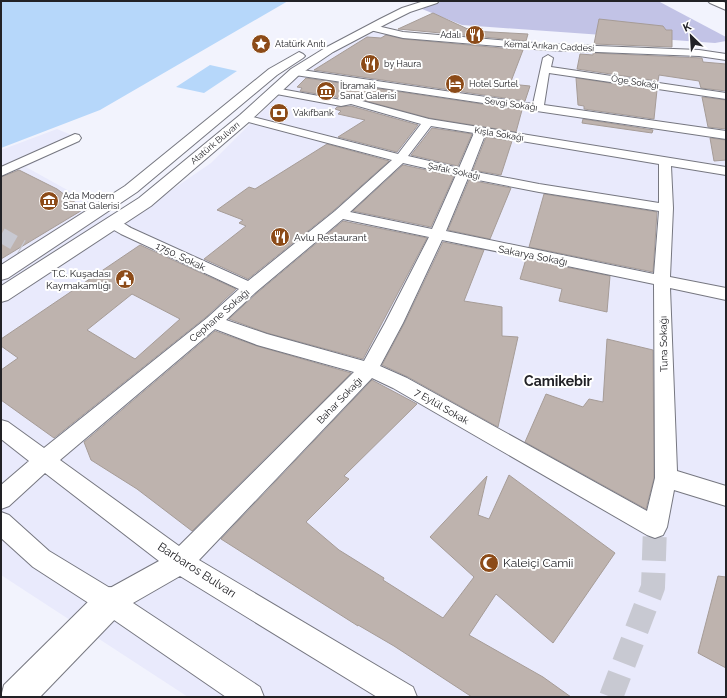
<svg xmlns="http://www.w3.org/2000/svg" width="727" height="698" font-family="Raleway,sans-serif">
<style>
.built{fill:#e9eafc}
.green{fill:#c2c3e6}
.water{fill:#b6d7fa}
.building{fill:#beb3ae;stroke:#a69c97;fill-rule:evenodd}
.lines{fill:none;stroke-linecap:round;stroke-linejoin:round}
.pedestrian-tunnel-far1{stroke:#c8c9d2;stroke-width:15;stroke-dasharray:15 8;stroke-linecap:butt}
.pedestrian-tunnel{stroke:#c8c9d2;stroke-width:24;stroke-dasharray:24 12;stroke-linecap:butt}
.pedestrian-casing{stroke:#767780;stroke-width:2}
.minor-casing{stroke:#767780;stroke-width:2}
.tertiary-casing{stroke:#767780;stroke-width:2}
.secondary-casing{stroke:#767780;stroke-width:2}
.pedestrian{fill:#fff;fill-rule:evenodd}
.minor{fill:#fff;fill-rule:evenodd}
.tertiary{fill:#fff;fill-rule:evenodd}
.secondary{fill:#fff;fill-rule:evenodd}
.labels{text-anchor:middle;stroke-width:4;stroke-linejoin:round;paint-order:stroke}
.far-poi-label{font-size:9px;fill:#222226;stroke:#fff;text-anchor:start}
.far-street-label{font-size:9px;fill:#222226;stroke:#fff}
.poi-label{font-size:10px;fill:#222226;stroke:#fff;text-anchor:start}
.street-label{font-size:10px;fill:#222226;stroke:#fff}
.near-poi-label{font-size:12px;fill:#222226;stroke:#fff;text-anchor:start}
.near-street-label{font-size:12px;fill:#222226;stroke:#fff}
.district-label{font-size:14px;font-weight:bold;fill:#222226;stroke:#fff}
</style>
<rect width="100%" height="100%" fill="#f2f3fd"/>
<path class="built" d="M374,31L533,49L703,57L726,61V697H188L1,575V150L57,129L81,139L26,167L125,222L211,163L297,77L337,50Z"/>
<path class="green" d="M443,1H658L726,37V41L715,43L462,25L422,9Z"/>
<path class="water" d="M1,1H288L100,110L1,148Z
M210,65L237,71L204,93L176,87Z"/>
<path class="building" d="M433,13L472,31L528,34L526,41L398,29Z
M599,19L663,26L666,30H672V47L594,44Z
M386,35L403,39L523,50L510,84L530,86L525,101L314,70L367,37L381,38Z
M593,53L702,58L703,62L726,64V91L701,88L699,81L659,75L658,81L577,69L580,54L593,55Z
M306,78L522,110L516,132L429,118L351,97L341,98L300,91L302,88L297,87Z
M576,78L657,90L654,119L584,109V106L578,105Z
M702,97L726,100V129L708,127Z
M351,106L418,125L397,152L338,137L365,120L338,114L341,111L335,109L337,107Z
M583,119L653,130L652,133L582,123Z
M432,128L472,134L458,166L411,155Z
M486,137L512,141L501,175L473,170Z
M710,138L726,140V160L714,161Z
M327,144L389,161L334,210L248,279L204,259L246,226L239,223L243,220L217,210L249,187L255,189Z
M403,165L454,176L431,227L353,211Z
M19,170L57,189L84,209L1,259V177Z
M469,180L511,188L490,239L448,230Z
M544,194L657,212L653,272L529,247Z
M343,221L427,238L363,359L267,333L229,319L257,293Z
M443,242L484,250L464,301L502,307V336L518,337L498,427L408,377L382,365L404,324Z
M140,245L236,289L206,317L54,438L1,400V370L18,358L1,346V339ZM132,294L180,319L135,359L87,330Z
M526,259L610,276L607,312L559,301L562,289L520,279Z
M215,331L257,346L351,373L192,531L137,489L91,460L84,442Z
M607,339L653,350L654,478L646,509L525,442L546,394L583,407L589,399L603,402Z
M372,380L417,404L344,476L349,479L306,522L339,550L384,578L383,580L443,618L474,577L430,537L487,476L478,515L489,519L509,475L615,553L553,643L496,594L469,635L543,677L571,697H472L394,646L358,625V626L221,539Z
M718,576L726,577V668L698,653Z"/>
<g class="lines">
<path class="pedestrian-tunnel-far1" d="M1,235L22,247"/>
<path class="pedestrian-tunnel" d="M611,697L653,587L655,527"/>
<g class="pedestrian-casing">
<path id="pedestrian" d="M373,25L403,32L546,44L699,50L726,54V60L699,56L546,50L403,38L370,30L369,28L370,26Z
M548,55L553,58L551,67L726,93V99L549,73L544,105L726,131V139L295,75L290,72L295,69L533,104L543,58Z
M275,88L341,100L351,98L429,119L726,167V175L671,166L673,208L670,277L726,288V300L670,288L677,471L726,486V506L674,490L667,527L663,535L655,538L647,535L393,388L372,378L199,560L413,687L417,697H377L180,576L133,603L260,687L264,697H226L101,611L33,567L1,538V512L9,515L49,551L110,588L159,561L45,473L9,506L1,509V485L29,461L1,439V420L8,422L44,448L207,318L239,289L121,234L107,226L105,223L107,220C116,218 123,223 131,228L248,281L335,211L392,160L241,120L239,118L241,116L245,115L398,154L421,124L351,104L341,106L271,93L270,91L271,89ZM431,126L474,133L459,168L408,156ZM485,135L659,164V203L539,184L471,171ZM403,163L456,175L432,229L350,212ZM468,178L539,192L659,211L654,274L446,231ZM343,219L429,237L385,323L364,361L267,334L226,320L256,292ZM442,240L654,284L655,478L647,511L407,378L380,366L403,323ZM215,329L257,345L354,372L179,546L60,460Z
M75,134L79,135L81,138L79,141L1,176V167Z"/>
</g>
<g class="minor-casing">
<path id="minor" d="M110,587L121,591L125,602L121,613L40,697H1L4,685L99,591Z"/>
</g>
<g class="tertiary-casing">
<path id="tertiary" d="M708,1H721L726,3V10L710,3Z"/>
</g>
<g class="secondary-casing">
<path id="secondary" d="M424,1H439L437,3L410,12L388,23L333,52L299,75L250,121L151,206L8,300L1,302V286L139,198L240,115L291,69L325,48L380,19L402,8Z
M299,52L303,54L305,56L303,58L277,75L137,192L8,278L1,280V265L125,186L269,69Z"/>
</g>
<use href="#pedestrian" class="pedestrian"/>
<use href="#minor" class="minor"/>
<use href="#tertiary" class="tertiary"/>
<use href="#secondary" class="secondary"/>
</g>
<defs>
<g id="restaurant-disc" transform="scale(1)"><circle r="9.5" fill="#8c4b18" stroke="#fff"/><path d="M-5-6h1v4h1v-4h1v4h1v-4h1v5L-1.5 .5V6h-2V.5L-5-1ZM5-6V6H3V1.5H1.5Q1.5-4 5-6Z" fill="#fff"/></g>
<g id="sight-disc" transform="scale(1)"><circle r="9.5" fill="#8c4b18" stroke="#fff"/><path d="M0-6L1.8-2.2L6-1.7L2.9 1.2L3.7 5.4L0 3.3L-3.7 5.4L-2.9 1.2L-6-1.7L-1.8-2.2Z" fill="#fff"/></g>
<g id="hotel-disc" transform="scale(1)"><circle r="9.5" fill="#8c4b18" stroke="#fff"/><path d="M-6-4.5h1.5V1H6V5H4.5V3h-9V5H-6ZM-4 0a1.8 1.8 0 1 1 3.6 0ZM.5 0V-2.5h3Q6-2.5 6 0Z" fill="#fff"/></g>
<g id="museum-disc" transform="scale(1)"><circle r="9.5" fill="#8c4b18" stroke="#fff"/><path d="M0-6L6-3V-2H-6V-3ZM-5-1h2V3h-2ZM-1-1h2V3h-2ZM3-1h2V3H3ZM-6 4H6V6H-6Z" fill="#fff"/></g>
<g id="bank-disc" transform="scale(1)"><circle r="9.5" fill="#8c4b18" stroke="#fff"/><path d="M-6-4H6V4H-6ZM0-2.3a2.3 2.3 0 1 0 0 4.6a2.3 2.3 0 1 0 0-4.6Z" fill="#fff"/></g>
<g id="civic-disc" transform="scale(1)"><circle r="9.5" fill="#8c4b18" stroke="#fff"/><path d="M-.6-6.5H3V-4.5H.6V-3L4-1V1h2V6H-6V1h2V-1L-.6-3ZM-1.2 2.5V6h2.4V2.5Z" fill="#fff"/></g>
<g id="mosque-disc" transform="scale(1)"><circle r="9.5" fill="#8c4b18" stroke="#fff"/><path d="M3.5-4.9A6 6 0 1 0 3.5 4.9A5 5 0 1 1 3.5-4.9Z" fill="#fff"/></g>
</defs>
<g fill-rule="evenodd">
<use href="#restaurant-disc" x="475" y="35"/>
<use href="#sight-disc" x="261" y="44"/>
<use href="#restaurant-disc" x="370" y="64"/>
<use href="#hotel-disc" x="455" y="84"/>
<use href="#museum-disc" x="326" y="91"/>
<use href="#bank-disc" x="279" y="113"/>
<use href="#museum-disc" x="49" y="201"/>
<use href="#restaurant-disc" x="280" y="237"/>
<use href="#civic-disc" x="125" y="279"/>
<use href="#mosque-disc" x="489" y="563"/>
</g>
<g class="labels">
<g class="far-poi-label">
<text x="461" y="38" text-anchor="end">Adalı</text>
<text x="275" y="47">Atatürk Anıtı</text>
<text x="384" y="67">by Haura</text>
<text x="469" y="87">Hotel Surtel</text>
<text x="340" y="89">İbramaki<tspan x="340" dy="10">Sanat Galerisi</tspan></text>
<text x="293" y="116">Vakıfbank</text>
<text x="63" y="199">Ada Modern<tspan x="63" dy="10">Sanat Galerisi</tspan></text>
</g>
<g class="far-street-label">
<text transform="translate(549 46) rotate(3)" y="3">Kemal Arıkan Caddesi</text>
<text transform="translate(635 82) rotate(9)" y="3">Öge Sokağı</text>
<text transform="translate(511 104) rotate(8)" y="3">Sevgi Sokağı</text>
<text transform="translate(499 134) rotate(9)" y="3">Kışla Sokağı</text>
<text transform="translate(215 143) rotate(-40)" y="3">Atatürk Bulvarı</text>
<text transform="translate(454 171) rotate(12)" y="3">Şafak Sokağı</text>
</g>
<g class="poi-label">
<text x="294" y="241">Avlu Restaurant</text>
<text x="111" y="277" text-anchor="end">T.C. Kuşadası<tspan x="111" dy="12">Kaymakamlığı</tspan></text>
</g>
<g class="street-label">
<text transform="translate(533 255) rotate(11)" y="4">Sakarya Sokağı</text>
<text transform="translate(181 256) rotate(25)" y="4">1750. Sokak</text>
<text transform="translate(219 315) rotate(-41)" y="4">Cephane Sokağı</text>
<text transform="translate(663 344) rotate(-91)" y="4">Tuna Sokağı</text>
<text transform="translate(339 400) rotate(-46)" y="4">Bahar Sokağı</text>
<text transform="translate(442 406) rotate(30)" y="4">7 Eylül Sokak</text>
</g>
<g class="near-poi-label">
<text x="503" y="567">Kaleiçi Camii</text>
</g>
<g class="near-street-label">
<text transform="translate(197 570) rotate(33)" y="4">Barbaros Bulvarı</text>
</g>
<g class="district-label">
<text x="558" y="386">Camikebir</text>
</g>
</g>
<rect width="727" height="698" fill="none" stroke="#222226" stroke-width="4"/>
<g transform="translate(691 36) rotate(335)" stroke="#ffffff" stroke-width="3" paint-order="stroke">
<path d="M0-3L7 15L0 10L-7 15Z" fill="#222226"/>
<text y="-6" font-size="11" font-weight="bold" text-anchor="middle" fill="#222226">K</text>
</g>
</svg>
